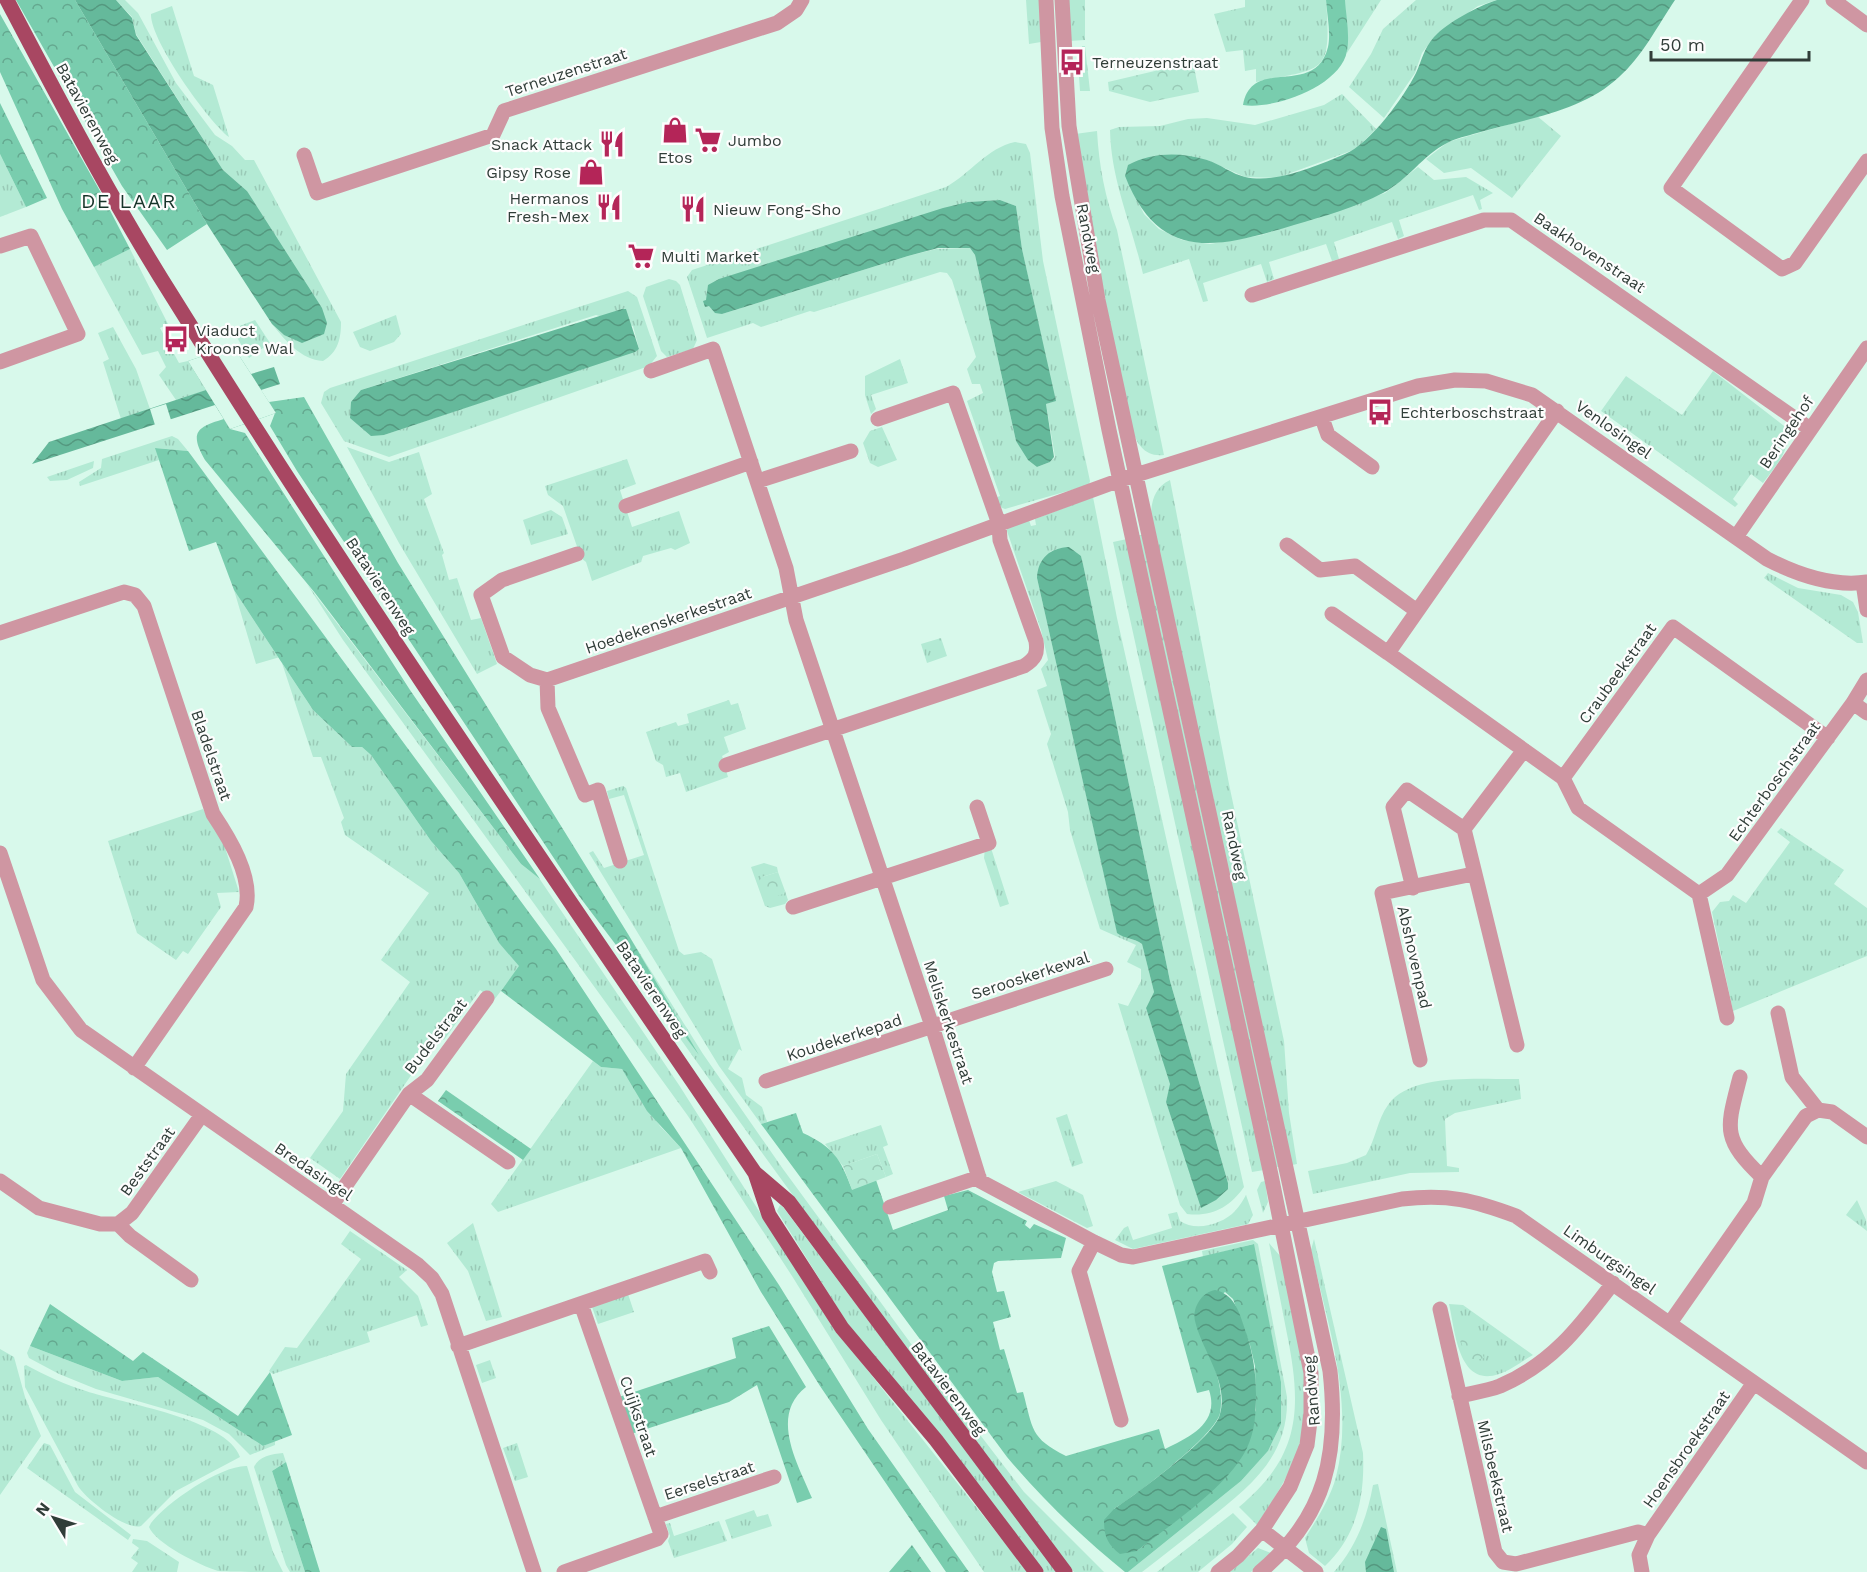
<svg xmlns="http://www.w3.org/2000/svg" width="1867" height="1572" font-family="'Work Sans',sans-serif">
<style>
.grass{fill:url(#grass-tufts);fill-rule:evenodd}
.forest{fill:url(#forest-crowns);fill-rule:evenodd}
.park{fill:url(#park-crowns)}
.water{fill:url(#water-waves)}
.pier{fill:#d8f9eb}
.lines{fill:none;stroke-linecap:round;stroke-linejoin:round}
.minor{stroke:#cf96a2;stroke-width:15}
.major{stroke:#a84762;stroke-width:15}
.labels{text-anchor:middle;stroke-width:4.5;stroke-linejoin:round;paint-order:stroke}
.poi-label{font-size:16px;fill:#303d38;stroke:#fdfdfd;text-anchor:start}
.street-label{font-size:16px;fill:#303d38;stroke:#fdfdfd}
.quarter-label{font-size:20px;letter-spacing:1.5px;fill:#163329;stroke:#fdfdfd}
</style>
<defs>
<pattern id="grass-tufts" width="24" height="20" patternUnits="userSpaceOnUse" patternTransform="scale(1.5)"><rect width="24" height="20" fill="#b3ead4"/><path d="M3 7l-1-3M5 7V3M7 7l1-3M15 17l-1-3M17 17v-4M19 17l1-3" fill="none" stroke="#9acab7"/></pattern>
<pattern id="forest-crowns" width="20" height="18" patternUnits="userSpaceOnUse" patternTransform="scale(1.5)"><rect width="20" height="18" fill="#79cdae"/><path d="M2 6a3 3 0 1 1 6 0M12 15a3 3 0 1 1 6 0" fill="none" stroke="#64a88f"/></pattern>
<pattern id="park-crowns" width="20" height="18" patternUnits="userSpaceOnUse" patternTransform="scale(1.5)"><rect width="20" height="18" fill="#b3ead4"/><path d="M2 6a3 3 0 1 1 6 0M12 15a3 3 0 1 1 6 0" fill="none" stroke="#9acab7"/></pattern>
<pattern id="water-waves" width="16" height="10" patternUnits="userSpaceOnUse" patternTransform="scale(1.5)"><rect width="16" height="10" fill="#65b99b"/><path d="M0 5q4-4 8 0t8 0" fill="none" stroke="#54987f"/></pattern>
</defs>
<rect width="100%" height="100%" fill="#d8f9eb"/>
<path class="grass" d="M116,0H125L138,13L176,83L215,135L232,146L245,160H254L341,322C341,339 338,352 323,361C301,360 285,340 272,324L284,335L247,191L223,170L136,34L132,17Z
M1026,0H1039L1041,42L1029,44Z
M1068,0H1085V40L1069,41Z
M1245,0H1326C1332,78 1323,67 1256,82V69L1245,71L1243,50L1226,52L1214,14L1245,7Z
M1345,0H1381L1347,53Z
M1416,0H1497L1478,6L1436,35L1422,53L1415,73L1384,118L1349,87L1371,54L1383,29Z
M172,6L194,76L213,85L229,137C208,121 150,40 151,14Z
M1082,46H1085L1090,91H1080L1078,62L1083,61Z
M1342,94L1376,129L1356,149L1277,178L1245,177L1207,160L1125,176L1144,214L1159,229L1182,240L1210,244L1262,235L1385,193L1418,167L1434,180L1466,177L1493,193L1480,200L1482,209L1479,210L1473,195L1399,220L1404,236L1398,239L1392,222L1334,242L1339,259L1332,261L1326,244L1269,262L1274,279L1267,282L1261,264L1203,283L1208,301L1203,302L1189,259L1143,274C1132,225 1111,181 1110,130L1119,127L1160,126L1188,119L1207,118L1255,125L1324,105Z
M1537,116L1561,136L1512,198L1471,168L1444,173L1426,159L1448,142Z
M1097,131C1099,166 1105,197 1117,230L1164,455C1144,457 1137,444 1131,427L1085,201L1075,134Z
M1015,142L1026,144L1030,153L1043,261L1090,481L1089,485L1005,509L1000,507L995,498L1000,496L967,401L983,393L980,384H972L967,369L976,357L952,280L947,273L940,272L814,312L810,311L761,327L753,323L707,338L687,277L692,270L946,187C971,173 987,148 1015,142ZM1000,200L1016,206L1022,249L1055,401L1046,404L1055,457L1050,462L1037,467L1016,441L975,255L970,248L936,249L908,256L722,314L709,305L706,300L968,202Z
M0,154L26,207L0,217Z
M130,249L168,324L160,328L179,363L188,361L207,390L176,400L159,375L166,367L158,351L142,355L94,267Z
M669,279L676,281L680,285L697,340L693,349L667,357L661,351L643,296L646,287Z
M628,291L637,297L657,356L649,366L389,457L344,441L321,403L324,392L330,388ZM596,315L633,326L639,349L384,435L361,390Z
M396,315L401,334L394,342L370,351L360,347L353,332Z
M255,320L270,343L249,358L232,329Z
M113,327L136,369L150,409L121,419L103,362L109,359L98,333Z
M900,359L908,383L871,395L876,409L871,414L865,395V376Z
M1713,371L1788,429C1790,451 1776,466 1763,483L1751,474L1733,499L1738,504L1735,507L1601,411L1626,376L1682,415Z
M882,427L897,460L878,467L870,463L863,443L870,431Z
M172,436L178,439L188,451L156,448L159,460L80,486L79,482L101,468L102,459Z
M347,447L389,462L419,452L432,494L424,499L444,553L442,555L449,580L457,578L471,620L481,618L497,664L477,674L399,543Z
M627,459L636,484L620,490L632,527L679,511L690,543L675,550L671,548L643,556L641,562L592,581L586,562L581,558L563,506L548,495L545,486Z
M94,461L93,468L67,480L50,481L47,477Z
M1170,480L1230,789L1284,1041L1289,1113L1297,1164L1292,1165L1151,513C1152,498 1156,487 1170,480Z
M1093,497L1117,618L1244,1187C1230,1207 1212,1217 1187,1214L1180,1205L1118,1003L1128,1006L1141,981V969L1127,962L1136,945L1100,929L1070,830L1068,812L1047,744L1051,734L1037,690L1047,686L1041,669L1048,660L1041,630L1007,531V528L1029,520L1031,526L1036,525L1035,519ZM1061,548L1081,556L1083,564L1170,981L1228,1183L1202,1207L1166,1102L1171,1084L1146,1008L1154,992L1142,944C1134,938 1125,939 1117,932L1037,578L1051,551Z
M551,510L562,517L568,534L531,545L523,520Z
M1138,535H1143L1280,1166L1275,1168Z
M1127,539L1264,1170L1252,1172L1113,542Z
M1768,573L1798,588L1841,595L1853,602L1858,612L1863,643H1857L1764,578Z
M307,584L521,864L539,878L679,1085L830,1323L1028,1572H984L881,1420L792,1276L688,1116L343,640Z
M234,590L313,710L352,747H362L371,755L431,841L459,873L499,943L520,966L494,1000L480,990L444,1040L438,1036L340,1179L310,1158L343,1111L346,1074L410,982L381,960L429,893L345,835L341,822L344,818L321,757H313L280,657L256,664Z
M941,638L947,656L927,663L921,644Z
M729,700L731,705L738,703L746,729L724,737L729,752L722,756L728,777L686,792L680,773L666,777L663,765L656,761L646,732L676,722L678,726L689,723L687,714Z
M623,786L626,788L679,951L684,955L701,952L712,959L742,1051L739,1049L728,1069L742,1078L746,1095L762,1107L767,1122L761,1124L719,1066L589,853L593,851L604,868L644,855L624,795L609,799L607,791Z
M203,809L222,838L239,892L217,893L221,907L188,954L183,951L176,960L137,933L108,841Z
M1781,828L1844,870L1834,884L1867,908V956L1733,1011L1712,912L1720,902L1729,901L1733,895L1746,903L1790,842L1777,832Z
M985,848H991L1009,904L1000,907L984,858Z
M764,863L777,867L778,872L762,877L783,894L785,891L788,900L785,904L770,908L765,906L751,867Z
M629,936L703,1054L783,1169L931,1371L1024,1492L1104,1572H1074C918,1368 766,1161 618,951L695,1049Z
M593,1061L601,1067L622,1069L660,1126L681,1148L498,1212L491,1204Z
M1519,1079L1521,1099L1455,1113L1445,1119L1447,1166L1459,1168V1172L1410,1173L1313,1194L1308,1171L1347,1163L1366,1155C1376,1139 1377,1120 1388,1105C1411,1072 1482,1080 1519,1079Z
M1067,1114L1083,1163L1072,1167L1056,1118Z
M881,1125L888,1145L883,1147L893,1174L886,1177L877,1154L843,1166L825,1144Z
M1056,1181L1083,1195L1093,1226L1087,1228L1018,1192Z
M1265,1181L1268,1202L1263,1213L1257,1190L1261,1182Z
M1246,1195L1253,1215L1248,1224L1133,1249L1115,1240L1124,1228L1128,1226L1133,1240L1172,1228L1168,1214L1177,1212L1180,1221C1196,1232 1223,1224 1235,1211C1240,1206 1243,1200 1246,1195Z
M1857,1200L1866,1220L1867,1231L1846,1215Z
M780,1205L783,1207L1057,1572H1044L867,1350L844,1318L777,1211Z
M473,1223L502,1317L486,1321L468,1271L447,1243Z
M350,1231L407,1270L399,1277L418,1296L428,1325L421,1327L417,1315L367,1332L370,1342L273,1374L269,1371L285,1347L297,1348L361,1259L341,1244Z
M1314,1239L1363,1453C1365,1496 1357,1536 1325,1566L1309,1553L1305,1538C1317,1519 1330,1499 1336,1477C1355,1402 1327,1322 1311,1250Z
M1253,1240L1258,1244L1287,1397C1289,1457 1250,1486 1208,1520C1186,1538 1164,1555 1142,1572H1128L1241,1481L1268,1451L1281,1424V1382L1253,1244L1203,1257L1202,1251Z
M1269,1243L1281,1257C1293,1313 1315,1377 1302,1435C1295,1467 1275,1498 1257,1525L1239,1507C1301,1456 1302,1408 1287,1334C1281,1303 1275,1273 1269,1243Z
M628,1294L634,1312L598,1324L592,1307Z
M1449,1304L1463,1305L1533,1355C1522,1361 1511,1370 1499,1374C1458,1388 1455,1330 1449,1304Z
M30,1346L122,1381L158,1377L263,1446L275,1441V1445L250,1455L229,1434L203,1420L96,1389L59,1374L29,1358L27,1353Z
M0,1349L14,1357L25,1397L41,1436L0,1495Z
M490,1360L496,1378L482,1383L476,1365Z
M26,1365C45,1375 65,1385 86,1391C120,1403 228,1419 240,1457L176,1491L141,1526C126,1531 86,1499 78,1486L25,1387L24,1366Z
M44,1443L50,1445L75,1492L131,1535L128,1540L27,1468Z
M517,1443L528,1477L515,1481L503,1448Z
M283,1453L286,1462L272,1471L305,1572H290L286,1565L254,1467C259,1456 272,1454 283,1453Z
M247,1466L273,1552L283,1572C265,1572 233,1572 218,1571C201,1566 155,1543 149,1527L151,1523C166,1503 221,1465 247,1466Z
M1378,1484L1397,1572H1334C1356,1547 1367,1518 1373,1485Z
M754,1510L757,1517L768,1514L772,1526L732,1539L725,1520Z
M1233,1513L1247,1527L1232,1544L1198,1572H1157Z
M719,1521L727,1541L674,1558L668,1541L670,1536L666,1524L670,1523L674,1536Z
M133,1539L147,1541L179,1562L177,1572H132L138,1563L131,1558L139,1548L132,1543Z
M1258,1548L1271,1553L1251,1572H1230Z"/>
<path class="forest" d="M16,0H75L207,224L167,250L122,186Z
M1326,0H1345C1346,16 1350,35 1347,51C1341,86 1274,110 1243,105C1252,55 1315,99 1328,47C1331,33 1327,15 1326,0Z
M0,14L100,191L130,249L94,267L62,209L0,72Z
M0,103L47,198L26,207L0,154Z
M304,397L398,563L628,934L699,1055L579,896L297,471L270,426L275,413L269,402Z
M224,419L230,429L245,433L410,690L540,879L521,864L315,593L205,460C189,432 197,427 224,419Z
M155,448L188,451L556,949L779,1285L868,1429L969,1572H946L820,1386L761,1292L681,1148L647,1111L622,1069L601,1067L501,991L519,966L499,943L459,873L431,841L371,755L362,747H352L313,710L234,590L216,542L189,551Z
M446,1090L531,1149L523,1160L438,1101Z
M796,1113L803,1133C833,1147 840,1158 852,1189L876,1180L893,1230L948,1210L944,1196L968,1190L1027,1221L1025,1225L1030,1229L1034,1224L1066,1238L1061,1258L998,1261L994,1263L992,1272L997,1292L1004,1291L1011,1317L993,1322L1000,1350L1004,1349L1017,1393L1023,1392C1033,1429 1030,1438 1066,1456L1159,1429L1165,1449C1190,1437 1220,1423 1209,1390L1197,1393L1162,1266L1254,1244L1281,1382V1424L1268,1451L1241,1481L1128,1572H1125C1082,1537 1043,1500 1007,1457L761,1124ZM1225,1292L1233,1299L1250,1345L1255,1366L1256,1410L1223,1479L1137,1551L1114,1509C1136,1495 1216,1435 1220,1413C1226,1382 1206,1348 1195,1319Z
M50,1304L133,1361L143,1352L238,1416L270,1372L292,1435L263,1446L158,1377L122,1381L30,1346Z
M769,1326L806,1387C769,1416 798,1464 812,1498L797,1503L757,1385L729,1402L631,1434L619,1397L736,1358L732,1338Z
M286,1462L320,1572H305L272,1471Z
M912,1545L931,1572H889Z"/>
<path class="park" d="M1193,62L1199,92L1150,102L1109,91L1108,82Z
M778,872L785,891L783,894L768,899L765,897L759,881L762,877Z
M877,1154L886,1177L852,1190L843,1166Z
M1475,1333L1484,1358L1467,1362L1460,1338Z"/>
<path class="water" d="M75,0H116L132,18L136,35L223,170L247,191L322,308L327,323L324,334L302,343L284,335L272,324L207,224Z
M1497,0H1675C1658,25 1642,57 1619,77C1582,112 1524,119 1477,133C1467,136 1456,138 1447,143C1423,155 1408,180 1383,193C1355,208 1324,216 1294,225C1218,248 1160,264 1125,176L1128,165C1152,152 1181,152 1207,160C1220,164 1232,174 1245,177C1276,184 1316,166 1345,154C1370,144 1404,97 1416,73C1422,60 1424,48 1434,37C1448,22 1478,6 1497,0Z
M1000,200L1016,206L1022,249L1056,401L1046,404L1054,457L1050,462L1037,467L1028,460L1016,441L975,255L970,248H938L908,256L722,314L715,313L709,306L705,307L703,301L706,300L708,285L719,279L943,208L968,202Z
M622,309H626L639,349L635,352L384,435L371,436L350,418L351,402L361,390Z
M233,346L251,374L274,367L280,384L261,390L276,413L230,429L215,405L32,464L49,442L206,390L188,361Z
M1069,547L1081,556L1083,564L1170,981L1228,1183V1189L1216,1200L1201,1208L1166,1102L1170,1084L1146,1008L1154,992L1142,944C1134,938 1125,939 1117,933L1037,578C1038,558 1050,548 1069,547Z
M1215,1290C1237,1295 1240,1316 1247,1335C1253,1355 1256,1374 1256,1394C1256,1413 1255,1431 1247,1448C1227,1488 1172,1523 1137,1551L1120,1554C1107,1544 1104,1536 1104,1520L1114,1509C1136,1494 1215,1437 1220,1414C1229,1382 1202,1351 1195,1321C1192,1308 1202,1292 1215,1290Z
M1381,1527L1386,1529L1394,1572H1366L1365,1562Z"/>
<path class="pier" d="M233,346L276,413L230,429L188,361Z
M166,404L171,420L155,425L150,409Z"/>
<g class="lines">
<path class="minor" d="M1046,0L1052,128L1062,196L1109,430L1271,1175L1311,1373V1413L1307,1445L1290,1487L1262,1530L1238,1556L1218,1572
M1062,0L1069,126L1098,300L1330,1371C1339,1453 1327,1516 1260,1572
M1802,0L1671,188L1782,269L1795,263L1867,161
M1833,0L1867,25
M304,155L317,193L493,135L504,111L777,23L796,10L802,0
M0,246L31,236L78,334L0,362
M1252,295L1484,220H1511L1810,429
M651,371L713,349L786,568L796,620L932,1026L980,1181L1094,1242L1121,1255L1133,1257L1402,1199C1449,1194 1473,1200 1516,1216L1867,1462
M1557,411L1388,653L1563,778L1578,808L1699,894
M1322,418L1328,435L1372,467
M758,481L851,451
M626,506L751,462
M1736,537L1867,348
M1287,545L1320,570L1355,566L1417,611
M1863,583L1867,610
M1332,614L1388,653
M0,633L124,592L135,595L144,606L213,814C229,838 253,876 246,907L134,1068
M547,680L530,675L503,657L481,595L502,580L577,554
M1853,703L1867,713
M726,765L1024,666C1035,659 1038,654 1036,641L1000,540L999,524L953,393L878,419
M1563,778L1673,627L1828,738
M0,853L43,980L81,1030L418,1265L432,1278L442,1294L534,1572
M620,861L598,790L585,795L548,708L547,680L904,559L1120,480L1418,386L1455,380L1486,381L1532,395L1767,559C1796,574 1833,587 1867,582
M1413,888L1393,807L1407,790L1464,829
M793,907L989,843L977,807
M1778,1013L1792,1077L1818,1110
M1727,1018L1699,894L1727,875L1853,703L1867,680
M1517,1045L1464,829L1524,750
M1420,1060L1382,893L1473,874
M1740,1077C1727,1128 1721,1138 1762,1177
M766,1081L1106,969
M409,1094L508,1162
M0,1181L39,1208L100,1224H118L130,1236L191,1280
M332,1205L409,1094L427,1080L487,998
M890,1207L979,1177
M118,1224L132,1213L201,1116
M1094,1242L1079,1271L1121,1420
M1440,1309L1495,1552L1503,1562L1516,1564L1638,1532L1648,1535
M1670,1323L1754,1203L1762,1177L1806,1116L1818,1110L1832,1112L1867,1137
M458,1346L705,1261L710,1272
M1459,1396C1472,1393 1487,1391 1500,1386C1553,1363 1580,1326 1613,1283
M655,1517L774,1477
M1262,1530L1316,1572
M564,1572L657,1539L661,1534L581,1304
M1642,1572L1639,1555L1648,1535L1753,1384"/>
<path class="major" d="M7,0C60,101 113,203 174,299C359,596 558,884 755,1173L789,1202L1065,1572
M755,1173L769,1215L842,1328L936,1440L1036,1572"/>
</g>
<defs>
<g id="bus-bare" transform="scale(2.07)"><path d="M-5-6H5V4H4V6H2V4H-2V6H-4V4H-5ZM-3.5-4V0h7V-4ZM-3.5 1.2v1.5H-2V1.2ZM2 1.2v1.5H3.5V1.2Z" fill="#b42558" stroke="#fdfdfd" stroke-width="2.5" paint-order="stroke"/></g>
<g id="shop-bare" transform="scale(2.07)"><path d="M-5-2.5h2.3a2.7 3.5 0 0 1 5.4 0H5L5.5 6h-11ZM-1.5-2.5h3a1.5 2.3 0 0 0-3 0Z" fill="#b42558" stroke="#fdfdfd" stroke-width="2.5" paint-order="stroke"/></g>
<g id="supermarket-bare" transform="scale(2.07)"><path d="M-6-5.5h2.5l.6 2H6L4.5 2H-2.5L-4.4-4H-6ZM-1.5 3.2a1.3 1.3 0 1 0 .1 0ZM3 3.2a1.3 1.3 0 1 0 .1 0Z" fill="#b42558" stroke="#fdfdfd" stroke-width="2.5" paint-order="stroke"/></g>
<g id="restaurant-bare" transform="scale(2.07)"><path d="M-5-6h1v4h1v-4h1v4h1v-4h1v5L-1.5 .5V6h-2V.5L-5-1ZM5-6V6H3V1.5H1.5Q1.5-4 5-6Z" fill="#b42558" stroke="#fdfdfd" stroke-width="2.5" paint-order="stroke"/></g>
</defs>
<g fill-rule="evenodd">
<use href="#bus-bare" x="1072" y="62"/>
<use href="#shop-bare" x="675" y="130"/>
<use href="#supermarket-bare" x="708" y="140"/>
<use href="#restaurant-bare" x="612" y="144"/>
<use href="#shop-bare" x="591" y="172"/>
<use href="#restaurant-bare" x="609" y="207"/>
<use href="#restaurant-bare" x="693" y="209"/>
<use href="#supermarket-bare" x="641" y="256"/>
<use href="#bus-bare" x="176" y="339"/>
<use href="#bus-bare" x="1380" y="412"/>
</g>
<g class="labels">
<g class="poi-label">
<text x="1092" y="68">Terneuzenstraat</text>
<text x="728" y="146">Jumbo</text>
<text x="592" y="150" text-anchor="end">Snack Attack</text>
<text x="675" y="163" text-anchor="middle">Etos</text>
<text x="571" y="178" text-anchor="end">Gipsy Rose</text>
<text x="589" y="204" text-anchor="end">Hermanos<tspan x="589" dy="18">Fresh-Mex</tspan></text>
<text x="713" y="215">Nieuw Fong-Sho</text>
<text x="661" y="262">Multi Market</text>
<text x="196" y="336">Viaduct<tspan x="196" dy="18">Kroonse Wal</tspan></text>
<text x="1400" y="418">Echterboschstraat</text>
</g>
<g class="street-label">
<text transform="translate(566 72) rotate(-18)" y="6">Terneuzenstraat</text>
<text transform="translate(88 113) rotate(61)" y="6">Batavierenweg</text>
<text transform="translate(1089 238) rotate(79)" y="6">Randweg</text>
<text transform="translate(1590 252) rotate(34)" y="6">Baakhovenstraat</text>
<text transform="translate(1614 429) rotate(35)" y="6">Venlosingel</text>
<text transform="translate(1786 432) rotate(-56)" y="6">Beringehof</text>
<text transform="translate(381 586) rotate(57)" y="6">Batavierenweg</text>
<text transform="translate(668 620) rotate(-19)" y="6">Hoedekenskerkestraat</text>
<text transform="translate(1617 673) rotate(-54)" y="6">Craubeekstraat</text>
<text transform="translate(212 755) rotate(71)" y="6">Bladelstraat</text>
<text transform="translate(1774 781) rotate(-54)" y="6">Echterboschstraat</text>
<text transform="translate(1235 845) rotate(78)" y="6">Randweg</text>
<text transform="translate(1415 957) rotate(77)" y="6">Abshovenpad</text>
<text transform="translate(1030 975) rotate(-18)" y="6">Serooskerkewal</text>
<text transform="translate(652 989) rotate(56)" y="6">Batavierenweg</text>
<text transform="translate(949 1022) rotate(72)" y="6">Meliskerkestraat</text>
<text transform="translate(435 1036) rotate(-52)" y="6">Budelstraat</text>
<text transform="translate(844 1037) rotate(-18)" y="6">Koudekerkepad</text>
<text transform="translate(147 1161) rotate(-54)" y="6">Beststraat</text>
<text transform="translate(314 1171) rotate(34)" y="6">Bredasingel</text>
<text transform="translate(1610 1259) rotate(35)" y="6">Limburgsingel</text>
<text transform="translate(949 1388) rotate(53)" y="6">Batavierenweg</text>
<text transform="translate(1311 1391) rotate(-95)" y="6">Randweg</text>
<text transform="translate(639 1416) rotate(71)" y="6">Cuijkstraat</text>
<text transform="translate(1686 1449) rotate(-55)" y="6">Hoensbroekstraat</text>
<text transform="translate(1496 1476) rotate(77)" y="6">Milsbeekstraat</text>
<text transform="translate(709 1480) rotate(-18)" y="6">Eerselstraat</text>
</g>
<g class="quarter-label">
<text x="129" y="208">DE LAAR</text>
</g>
</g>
<g transform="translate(54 1518) rotate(308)" stroke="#fdfdfd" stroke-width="4.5" paint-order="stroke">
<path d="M0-4.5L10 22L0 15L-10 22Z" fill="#303d38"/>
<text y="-9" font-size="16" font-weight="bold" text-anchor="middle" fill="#303d38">N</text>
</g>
<path d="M1651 51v9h158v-9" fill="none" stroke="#303d38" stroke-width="3"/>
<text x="1660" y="51" font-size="18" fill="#303d38" stroke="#fdfdfd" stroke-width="4.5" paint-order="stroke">50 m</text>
</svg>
